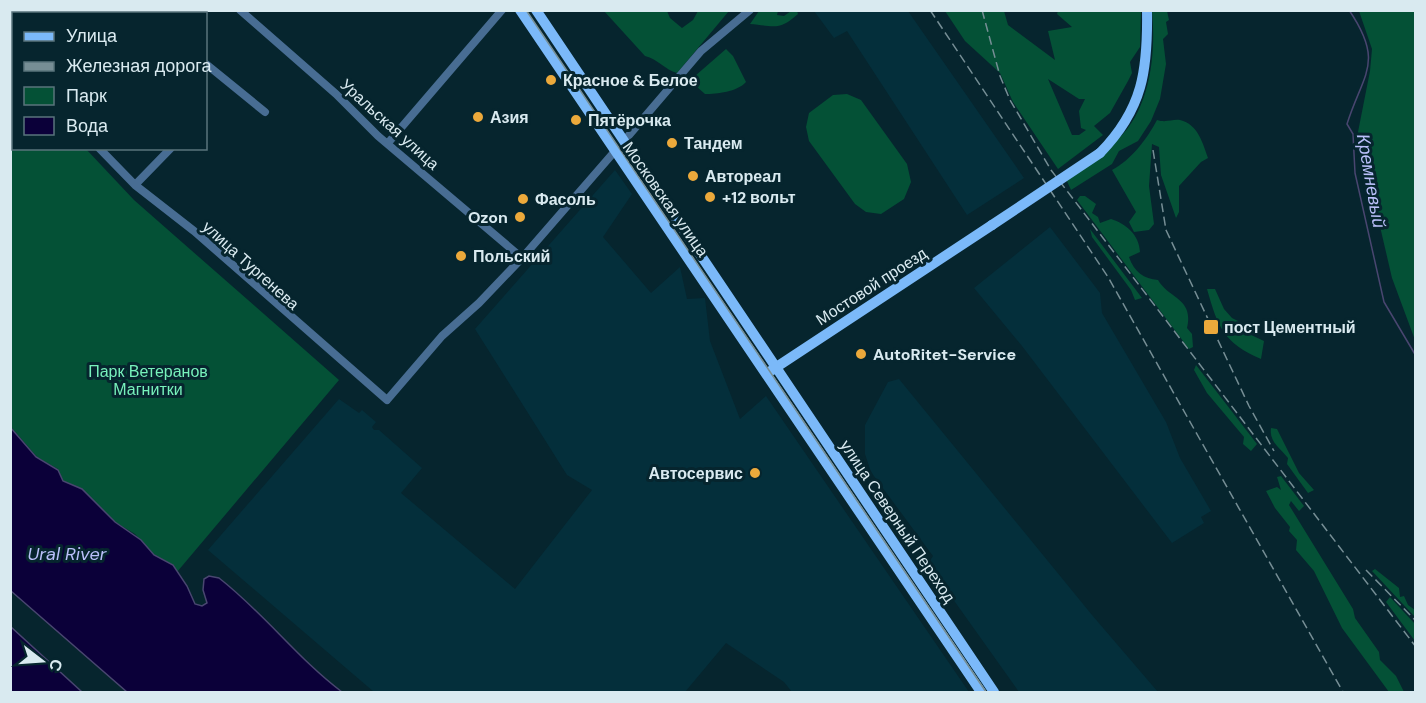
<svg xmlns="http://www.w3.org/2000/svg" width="1426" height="703" font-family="'DM Sans',sans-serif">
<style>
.built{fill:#042f3b}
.green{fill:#045136;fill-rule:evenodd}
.water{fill:#0b0039;stroke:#494670;stroke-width:1.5}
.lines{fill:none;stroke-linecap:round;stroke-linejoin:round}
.stream{stroke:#494670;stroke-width:1.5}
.minor{stroke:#486d93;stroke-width:8}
.major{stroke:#7bb9f9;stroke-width:10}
.tram{stroke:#768e95;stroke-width:1.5}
.rail{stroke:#768e95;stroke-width:1.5;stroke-dasharray:9 4.5;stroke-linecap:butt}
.major-bridge{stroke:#7bb9f9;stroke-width:10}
.poi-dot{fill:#eca93b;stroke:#06252e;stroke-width:2}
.labels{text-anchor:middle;stroke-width:6;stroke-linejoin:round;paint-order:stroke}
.poi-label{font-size:16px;font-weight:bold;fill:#d9eaf0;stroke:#06252e;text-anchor:start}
.street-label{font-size:16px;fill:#d9eaf0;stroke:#06252e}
.park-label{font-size:16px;fill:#77f1bb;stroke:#06252e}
.water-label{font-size:18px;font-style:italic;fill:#bac0fa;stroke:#06252e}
</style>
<rect width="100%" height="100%" fill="#06252e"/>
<path class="built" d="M814,11H908L1024,178L967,215L847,31L834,38Z
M615,170L632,194L603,237L651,293L680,267L687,299L705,298L710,341L740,419L766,396L969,692H792L784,682L726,643L685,692H374L208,550L339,399L359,413L362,410L376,422L372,427L374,430H379L422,468L401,493L515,589L592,490L567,475L475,329Z
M1050,227L1100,293L1102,313L1166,422L1180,458L1211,511L1201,517L1204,523L1172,543L1022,346L974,288Z
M899,379L1092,615L1158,692H1019L928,564L933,556L871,472L865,454V425L888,382Z"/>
<path class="green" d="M604,11H667L670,18L682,28L693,20L698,11H729L677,73C665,70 658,59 645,56Z
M759,11H778L777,15L784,16L791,11H797L798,14C779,31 775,26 750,24Z
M945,11H1004L1008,25L1055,60L1048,31L1072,27L1057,14L1058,11H1141L1140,47L1130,62L1132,73L1128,81L1110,113L1094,126L1103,135L1058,169L1013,102L1000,73L965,41ZM1048,79L1079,99H1085L1079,111L1081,128L1086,130L1079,135H1072Z
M1152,11H1167L1169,20L1166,22L1168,34L1163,39L1166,64L1160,99L1151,121L1138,141L1119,151L1112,164L1071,190L1066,179C1083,166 1103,154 1118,139C1151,108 1156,52 1152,11Z
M1359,11H1415V340L1392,278L1358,132L1370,71L1372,49Z
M726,49L733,56L746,82C737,92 717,94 705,94L697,87L695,76Z
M11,64L14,68V148L86,149L134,200L339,380L177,572L173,565L154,555L135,534L115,522L82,489L63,481L58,469L37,457L11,427Z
M847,94L861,100L907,164L911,182L904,199L881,214L866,212L855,204L809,141L806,127L809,113L833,95Z
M1157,120C1166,123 1172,119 1180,120C1198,124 1203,144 1208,158L1201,162L1179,186V212L1176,218L1161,175L1159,147L1152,144L1149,186L1154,224L1149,230L1134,232L1129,222L1136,212L1112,170C1131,160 1147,139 1157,120Z
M1080,196H1085L1096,204L1092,213L1098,217L1100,223L1111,219C1126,224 1139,234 1140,252L1129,257C1134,272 1144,279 1158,280C1169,299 1194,298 1187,328L1192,334L1193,347L1189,349L1077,200Z
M1090,229L1142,298L1135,300L1131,290L1092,237Z
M1207,289H1215L1224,309L1232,318L1244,324L1249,334L1264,341L1261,359C1224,343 1218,328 1207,289Z
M1196,365L1257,444L1251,451L1243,444L1244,437L1207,393L1194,370Z
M1271,428L1277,429L1299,473L1314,490L1308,493L1287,464L1288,458C1280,448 1269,442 1271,428Z
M1281,476L1304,506L1299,511L1291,501L1289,505L1353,609L1355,618L1379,652L1380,660L1396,676L1404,692H1389L1342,628L1314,571L1296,550L1297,540L1289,531L1290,527L1275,508L1266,491L1277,487L1281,490L1277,477Z
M1375,569L1399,588L1400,597L1404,596L1408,605L1415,610V617L1372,571Z
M1390,597L1415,624V641L1386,602Z"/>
<path class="water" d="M10,427L36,457L58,470L63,481L82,489L115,522L141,540L154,555L173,565L187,586L195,604L202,606L207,603L203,590L204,579L209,576L219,578C264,613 298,659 342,692H127L11,591Z
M10,627H11L82,692H11Z"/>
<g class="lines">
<path class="stream" d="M1349,10C1385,63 1363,73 1347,124L1353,134L1355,173L1384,302L1416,356"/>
<path class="minor" d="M140,10L144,14
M240,10L336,94L378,136L522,258
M10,55L14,58
M206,64L265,112
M624,141L701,51L750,10
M388,143L502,10
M99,148L135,185L194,231L387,400L442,336L479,303L522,258L615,151
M135,185L171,148"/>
<path class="major" d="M520,10L981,692
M536,10L994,692
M1100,153C1143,109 1148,70 1147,10
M772,370L992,225"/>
<path class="tram" d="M526,10L986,692"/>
<path class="rail" d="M930,10L1108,277L1343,692
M982,10L1000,76L1010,100L1051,170L1416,647
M1153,150L1166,230L1249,406L1274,451
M1366,570L1416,621"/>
<path class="major-bridge" d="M992,225L1100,153"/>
</g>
<g class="poi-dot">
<circle cx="551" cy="80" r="6"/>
<circle cx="478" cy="117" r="6"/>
<circle cx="576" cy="120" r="6"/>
<circle cx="672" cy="143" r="6"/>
<circle cx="693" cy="176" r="6"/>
<circle cx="710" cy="197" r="6"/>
<circle cx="523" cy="199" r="6"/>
<circle cx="520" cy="217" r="6"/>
<circle cx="461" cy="256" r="6"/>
<rect x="1203" y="319" width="16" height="16" rx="3"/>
<circle cx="861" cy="354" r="6"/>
<circle cx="755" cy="473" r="6"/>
</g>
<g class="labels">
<g class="poi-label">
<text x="563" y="86">Красное &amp; Белое</text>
<text x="490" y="123">Азия</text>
<text x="588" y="126">Пятёрочка</text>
<text x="684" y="149">Тандем</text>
<text x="705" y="182">Автореал</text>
<text x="722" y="203">+12 вольт</text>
<text x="535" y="205">Фасоль</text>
<text x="508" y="223" text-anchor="end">Ozon</text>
<text x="473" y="262">Польский</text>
<text x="1224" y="333">пост Цементный</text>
<text x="873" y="360">AutoRitet-Service</text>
<text x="743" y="479" text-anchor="end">Автосервис</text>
</g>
<g class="street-label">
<text transform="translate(390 124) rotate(42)" y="6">Уральская улица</text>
<text transform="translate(666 199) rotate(55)" y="6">Московская улица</text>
<text transform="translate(251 265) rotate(42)" y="6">улица Тургенева</text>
<text transform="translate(871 286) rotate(-33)" y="6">Мостовой проезд</text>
<text transform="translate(898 521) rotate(56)" y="6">улица Северный Переход</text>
</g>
<g class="park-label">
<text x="148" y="377">Парк Ветеранов<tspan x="148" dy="18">Магнитки</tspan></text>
</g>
<g class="water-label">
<text transform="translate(1371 181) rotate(80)" y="6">Кремневый</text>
<text x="67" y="560">Ural River</text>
</g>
</g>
<rect width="1426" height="703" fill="none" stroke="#d9eaf0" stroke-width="24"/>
<rect x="12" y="12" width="195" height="138" fill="#06252e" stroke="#5a747c" stroke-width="1.5"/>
<rect x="24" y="32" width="30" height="9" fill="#7bb9f9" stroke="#5a747c" stroke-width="1.5"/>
<text x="66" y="42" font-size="18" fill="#d9eaf0">Улица</text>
<rect x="24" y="62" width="30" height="9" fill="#768e95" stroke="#5a747c" stroke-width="1.5"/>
<text x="66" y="72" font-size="18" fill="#d9eaf0">Железная дорога</text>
<rect x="24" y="87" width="30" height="18" fill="#045136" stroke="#5a747c" stroke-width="1.5"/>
<text x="66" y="102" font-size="18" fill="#d9eaf0">Парк</text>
<rect x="24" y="117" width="30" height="18" fill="#0b0039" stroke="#5a747c" stroke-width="1.5"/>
<text x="66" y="132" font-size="18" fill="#d9eaf0">Вода</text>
<g transform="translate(42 661) rotate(107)" stroke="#06252e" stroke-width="4.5" paint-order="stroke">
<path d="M0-4.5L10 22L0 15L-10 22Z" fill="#d9eaf0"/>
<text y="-9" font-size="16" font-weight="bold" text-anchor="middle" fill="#d9eaf0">С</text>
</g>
</svg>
